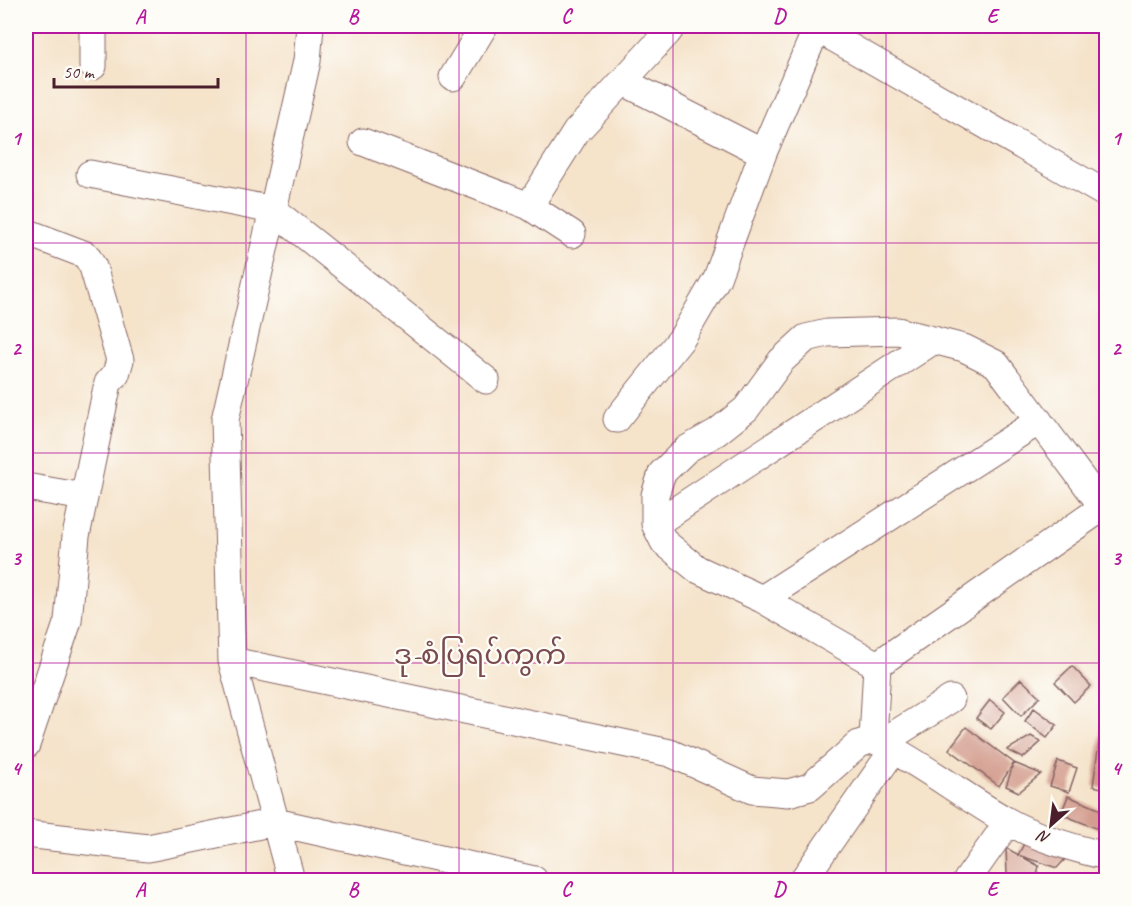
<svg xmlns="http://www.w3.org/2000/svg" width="1132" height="906" font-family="Caveat,'Noto Sans Myanmar',sans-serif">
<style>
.building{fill:#d39c8e}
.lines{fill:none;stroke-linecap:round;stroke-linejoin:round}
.minor-casing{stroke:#866463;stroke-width:29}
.minor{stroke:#fff;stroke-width:27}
.grid{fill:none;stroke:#b5179e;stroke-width:1.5;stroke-opacity:0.55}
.labels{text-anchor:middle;stroke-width:4.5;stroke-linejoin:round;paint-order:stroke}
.quarter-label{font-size:28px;fill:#7a4b4e;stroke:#fdfcf7}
.neatline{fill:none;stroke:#b5179e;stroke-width:2}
.grid-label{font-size:20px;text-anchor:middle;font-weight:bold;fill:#b5179e}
</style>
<rect width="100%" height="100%" fill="#fdfcf7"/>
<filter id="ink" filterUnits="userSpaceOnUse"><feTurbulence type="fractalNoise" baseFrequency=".0167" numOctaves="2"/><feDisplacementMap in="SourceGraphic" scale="12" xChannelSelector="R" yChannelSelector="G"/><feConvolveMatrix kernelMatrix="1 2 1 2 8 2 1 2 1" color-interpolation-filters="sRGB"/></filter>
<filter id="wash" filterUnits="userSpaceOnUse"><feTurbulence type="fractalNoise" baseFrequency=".008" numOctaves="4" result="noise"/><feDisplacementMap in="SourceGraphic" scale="24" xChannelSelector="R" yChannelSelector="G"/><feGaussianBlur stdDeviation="1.35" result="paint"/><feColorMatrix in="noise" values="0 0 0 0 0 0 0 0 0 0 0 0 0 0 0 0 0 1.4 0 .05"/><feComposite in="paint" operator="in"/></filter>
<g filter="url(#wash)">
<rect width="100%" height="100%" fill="#f5e3ca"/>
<g id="blocks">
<path class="building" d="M1072,666L1091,686L1074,702L1055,682Z
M1021,679L1040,697L1021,716L1003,697Z
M990,700L1005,712L991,729L976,718Z
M1034,708L1057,725L1047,738L1025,721Z
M1103,714H1106V789L1093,786Z
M966,727L1014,763L999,786L949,749Z
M1031,736L1041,742L1023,758L1007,750Z
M1058,761L1077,768L1069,792L1050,786Z
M1014,763L1041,774L1019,792L1006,786Z
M1068,796L1106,812V822L1103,831L1061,814Z
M1025,842L1068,856L1057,868L1018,855Z
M1006,848L1039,866L1036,879L1007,874Z"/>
</g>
</g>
<g filter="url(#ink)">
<use href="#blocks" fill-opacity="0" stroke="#866463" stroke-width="1.5"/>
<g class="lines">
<g class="minor-casing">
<path id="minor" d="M813,26L1106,194
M93,66V26
M453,77L484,26
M624,82L763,153
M363,142L529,206
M90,174L273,210L486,380
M26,232L86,255L93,267L120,360L116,374L108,383L76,536L68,621L26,745
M572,234L529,206L576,132L668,32L672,26
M617,419L682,338L717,278L763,153L817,28
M26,487L84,497
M655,524L934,340
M762,599L1039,421
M232,661L670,753L752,790L788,793L810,787L859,744L873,739C920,762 961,795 1007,821C1037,838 1073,848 1106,856
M877,665L762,599L697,569L664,542L655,524V495L662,473L687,449L717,432L746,409L781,361L806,338L827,333L898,331L964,348L996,364L1103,507
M873,739L877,665L1106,505
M881,743L951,699
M26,834L148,848L275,822L534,880
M291,880L232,661L225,420L307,61L310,26
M803,880L894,749
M967,880L1008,822"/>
</g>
<use href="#minor" class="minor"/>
</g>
</g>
<path class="grid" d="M246,26V880M459,26V880M673,26V880M886,26V880M26,243H1106M26,453H1106M26,663H1106"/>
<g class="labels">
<g class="quarter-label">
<text x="480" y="664">ဒု-စံပြရပ်ကွက်</text>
</g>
</g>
<rect width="1132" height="906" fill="none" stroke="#fdfcf7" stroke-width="66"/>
<g transform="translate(1051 825) rotate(208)" stroke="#fdfcf7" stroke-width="4.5" paint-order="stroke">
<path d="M0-4.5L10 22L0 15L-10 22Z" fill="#4a1f2b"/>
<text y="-9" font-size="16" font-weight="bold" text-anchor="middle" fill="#4a1f2b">N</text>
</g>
<path d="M54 78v9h164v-9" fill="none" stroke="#4a1f2b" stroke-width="3"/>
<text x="63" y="78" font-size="18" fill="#4a1f2b" stroke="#fdfcf7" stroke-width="4.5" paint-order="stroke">50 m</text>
<rect x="33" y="33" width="1066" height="840" class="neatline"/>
<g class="grid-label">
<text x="140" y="23">A</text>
<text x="353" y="23">B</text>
<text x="566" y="23">C</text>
<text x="779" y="23">D</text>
<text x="992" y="23">E</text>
<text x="16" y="145">1</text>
<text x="1116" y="145">1</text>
<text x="16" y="355">2</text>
<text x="1116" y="355">2</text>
<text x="16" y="565">3</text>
<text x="1116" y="565">3</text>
<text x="16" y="775">4</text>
<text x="1116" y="775">4</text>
<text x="140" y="896">A</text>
<text x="353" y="896">B</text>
<text x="566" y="896">C</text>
<text x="779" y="896">D</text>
<text x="992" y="896">E</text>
</g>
</svg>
